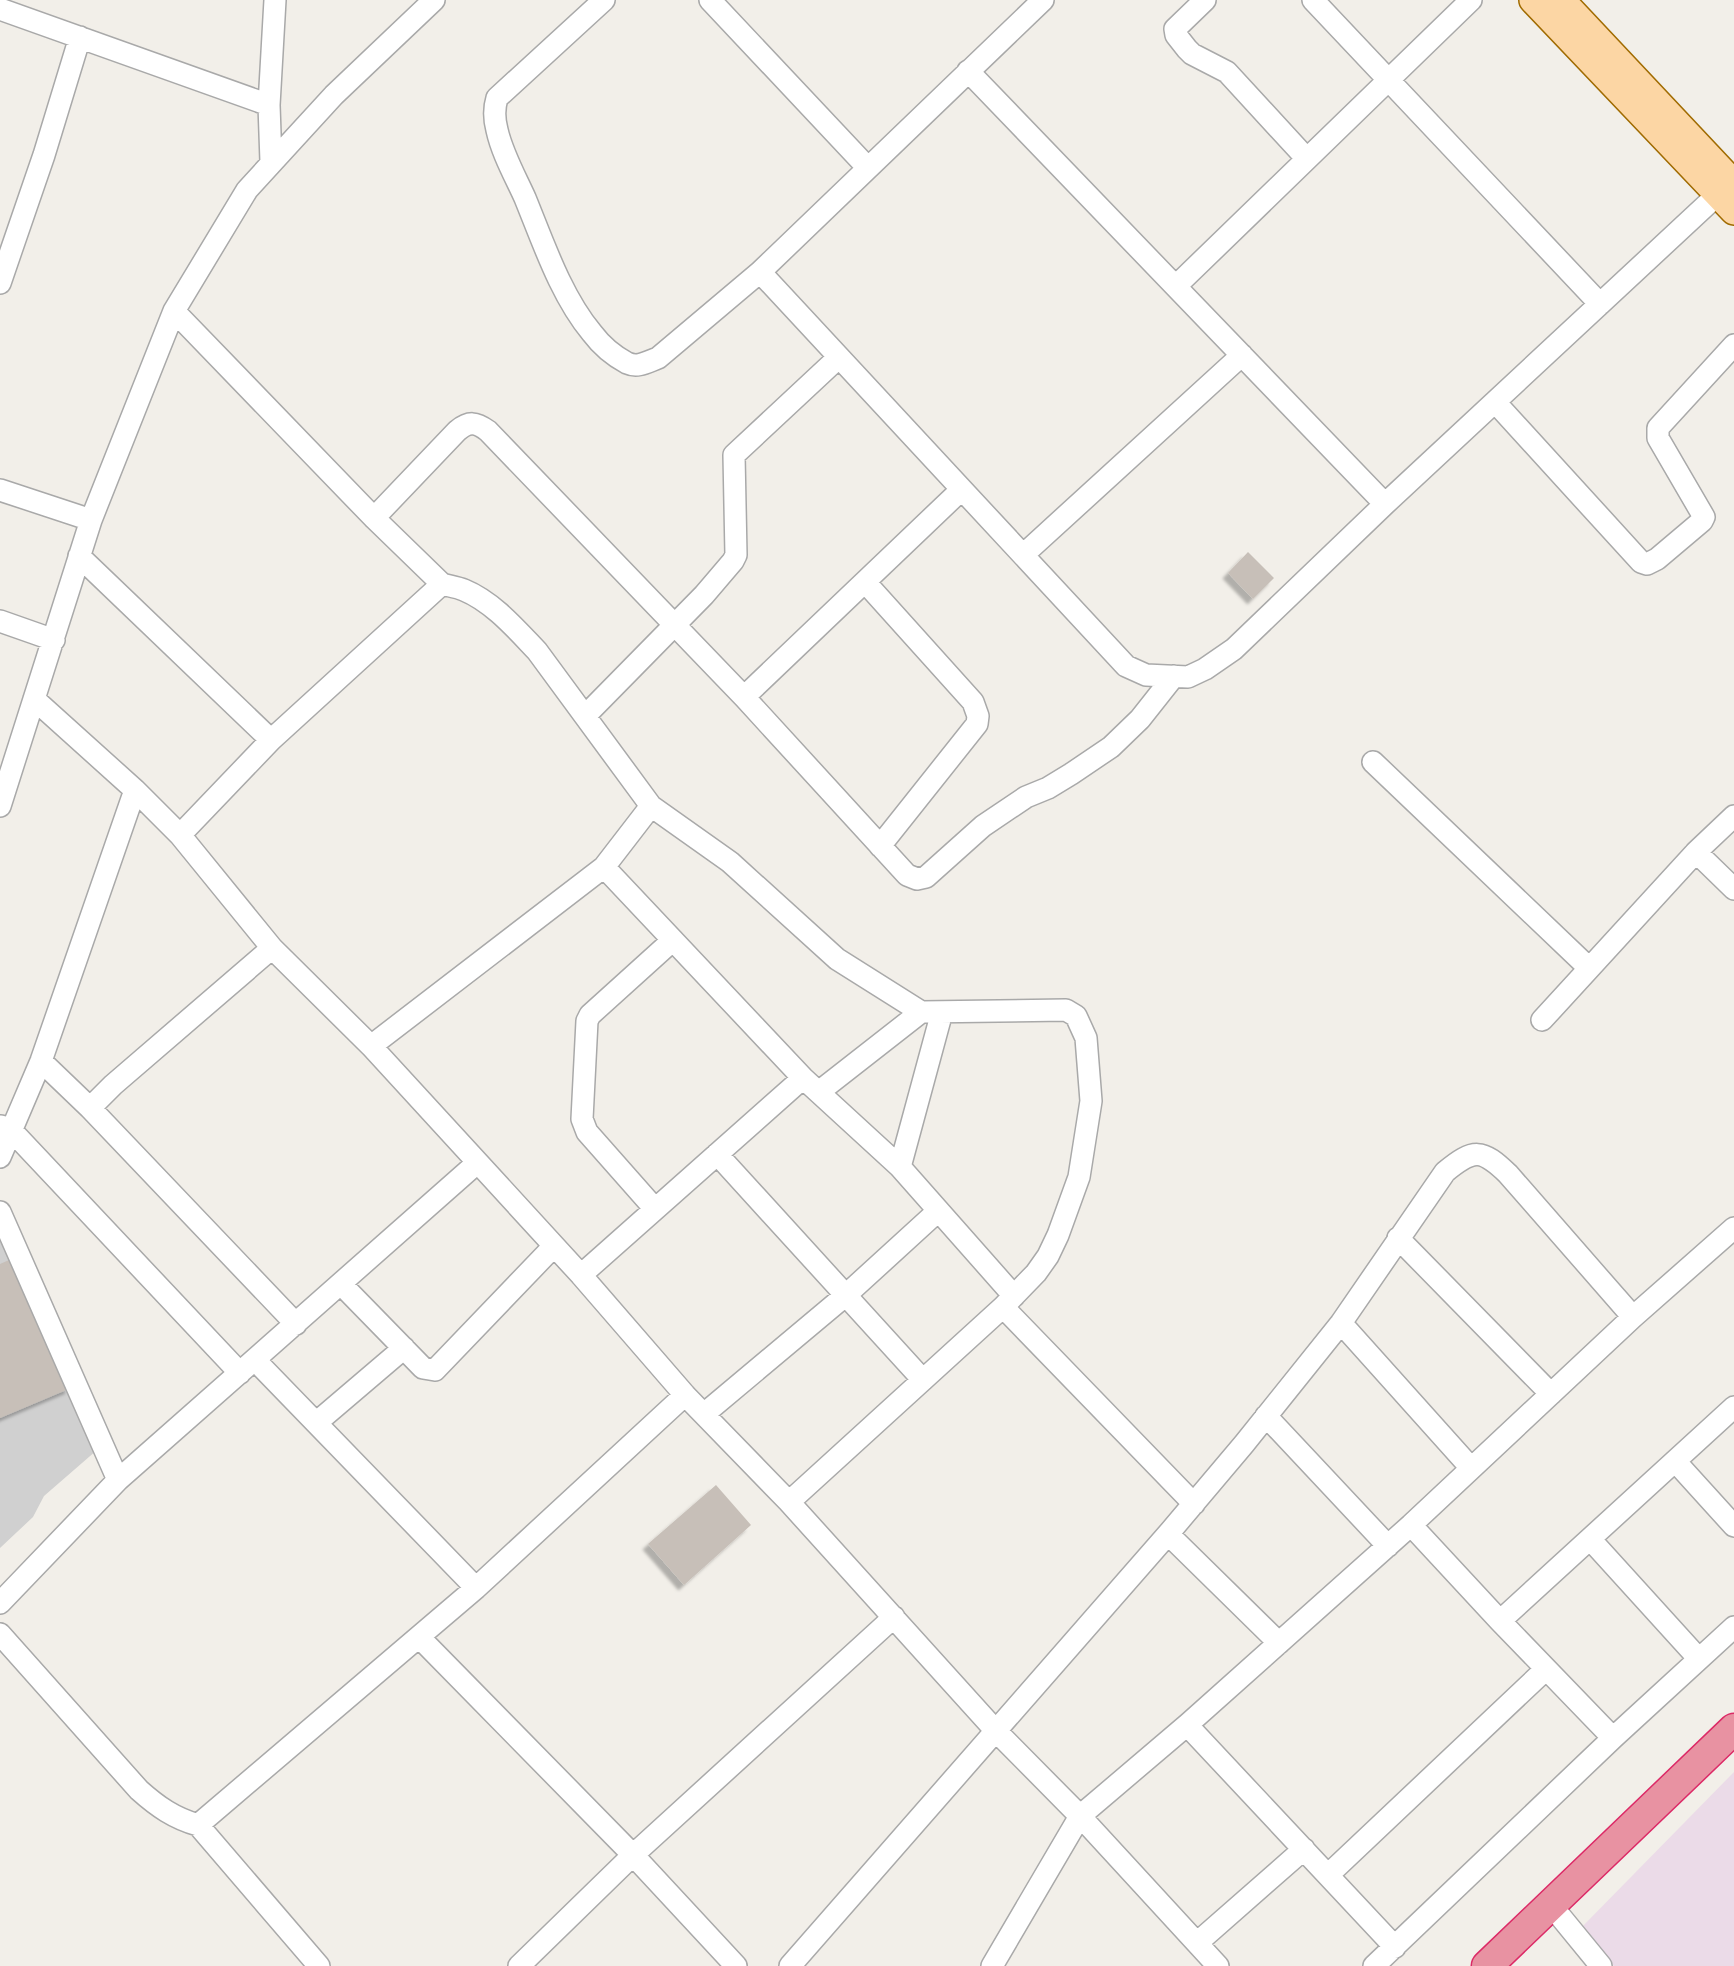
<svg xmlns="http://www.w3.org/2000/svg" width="1734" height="1966" font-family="Montserrat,sans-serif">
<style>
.industrial{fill:#ebdbe8}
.religious{fill:#d0d0d0}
.building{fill:#c7bfb8;filter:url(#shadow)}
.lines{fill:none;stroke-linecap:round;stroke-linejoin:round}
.minor-casing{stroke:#a9a9a9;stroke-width:24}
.major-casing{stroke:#a06b00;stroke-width:30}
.highway-casing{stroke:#dc2a67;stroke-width:33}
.minor{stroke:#fff;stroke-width:21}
.major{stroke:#fcd6a4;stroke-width:27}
.highway{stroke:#e892a2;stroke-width:30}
</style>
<defs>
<filter id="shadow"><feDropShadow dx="-5.5" dy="5.5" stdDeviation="1.5" flood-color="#0004"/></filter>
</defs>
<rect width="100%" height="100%" fill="#f2efe9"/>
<path class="industrial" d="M1734,1772V1966H1614L1581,1928Z"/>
<path class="religious" d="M0,1219L97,1450L44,1496L33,1517L0,1548Z"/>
<path class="building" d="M1248,552L1274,578L1253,599L1228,573Z
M16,1257L71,1388L0,1418V1264Z
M716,1485L751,1525L684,1585L648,1544Z"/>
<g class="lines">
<g class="minor-casing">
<path id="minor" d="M604,0L497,98C494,108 494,119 497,130C502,153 515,176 525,198C543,242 561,296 592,333C601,345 614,356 627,363C638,368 647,362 658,358L760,272
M710,0L868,168
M1043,0L760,272L1126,666L1146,675L1188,677L1205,669L1234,649L1385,504L1729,184
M1205,0L1175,29L1176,35L1187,49L1192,54L1227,72L1307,159
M1313,0L1600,304
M0,9L269,105
M968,71L1385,504
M271,162L269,105L275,0
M0,283L44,155L80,37
M1176,286L1471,0
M174,311L374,518L442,584L271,740L180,835
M1495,402L1641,562L1647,564L1657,559L1702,521L1704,517L1658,438V428L1734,345
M0,490L91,520
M374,518L457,431C469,421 476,422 488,431L744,697L907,875L917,879L926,877L983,826L1026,797L1048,788L1071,774L1111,747L1140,719L1174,676
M1023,555L1242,355
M79,556L271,740
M865,582L973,702L978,716L977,724L880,846
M442,584C449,586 457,587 464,590C493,602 516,629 537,651L651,806L604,867
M0,621L54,640
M744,697L961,490
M34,699L135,790L180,835L272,948L371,1046L581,1275L685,1395L789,1502L996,1731L1080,1816L1218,1966
M585,716L704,595L733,561L736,555L734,455L838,358
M1373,762L1589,968
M0,806L91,520L174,311L247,190L334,95L434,0
M651,806L730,862L837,959L921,1012
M1734,816L1696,852L1734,889
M1542,1020L1696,852
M371,1046L604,867L803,1078L900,1167L1014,1296
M41,1061L90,1108L296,1324
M820,1091L921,1012L1066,1010L1076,1016L1086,1038L1091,1101L1079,1177L1058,1235L1048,1256L1036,1273L1003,1307
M90,1108L113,1085L272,948
M1,1126L11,1130L240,1373
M717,1154L923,1380
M0,1157L41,1061L135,790
M900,1167L942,1012
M655,1209L587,1132L582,1119L587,1021L590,1015L673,940
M0,1212L118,1480
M1398,1238L1551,1394
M581,1275L803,1078
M341,1284L423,1368L435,1370L554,1246
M1341,1323L1471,1468
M255,1360L476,1588
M704,1414L846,1295L938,1211
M1266,1416L1388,1546
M316,1423L404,1348
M1675,1461L1734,1526
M789,1502L1003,1307L1194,1504
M1411,1525L1500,1621L1613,1738
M1168,1534L1279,1643
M1590,1539L1699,1659
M0,1603L118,1480L477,1163
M1500,1621L1734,1407
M0,1634L139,1790C158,1807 174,1818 198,1825L476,1588L685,1395
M419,1637L633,1855L736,1966
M1187,1725L1395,1947
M198,1825L319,1966
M1328,1875L1546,1669
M1551,1905L1601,1966
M1197,1943L1304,1849
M519,1966L633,1855L894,1617
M790,1966L1168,1534L1244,1444L1341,1323L1445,1172C1474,1148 1482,1149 1508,1174L1633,1317
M992,1966L1080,1816L1187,1725L1411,1525L1633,1317L1734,1228
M1374,1966L1613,1738L1734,1627"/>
</g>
<g class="major-casing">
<path id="major" d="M1533,0L1734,211
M1561,0L1734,184"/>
</g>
<g class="highway-casing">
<path id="highway" d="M1487,1966L1734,1729"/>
</g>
<use href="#minor" class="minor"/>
<use href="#major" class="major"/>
<use href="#highway" class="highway"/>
</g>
</svg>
